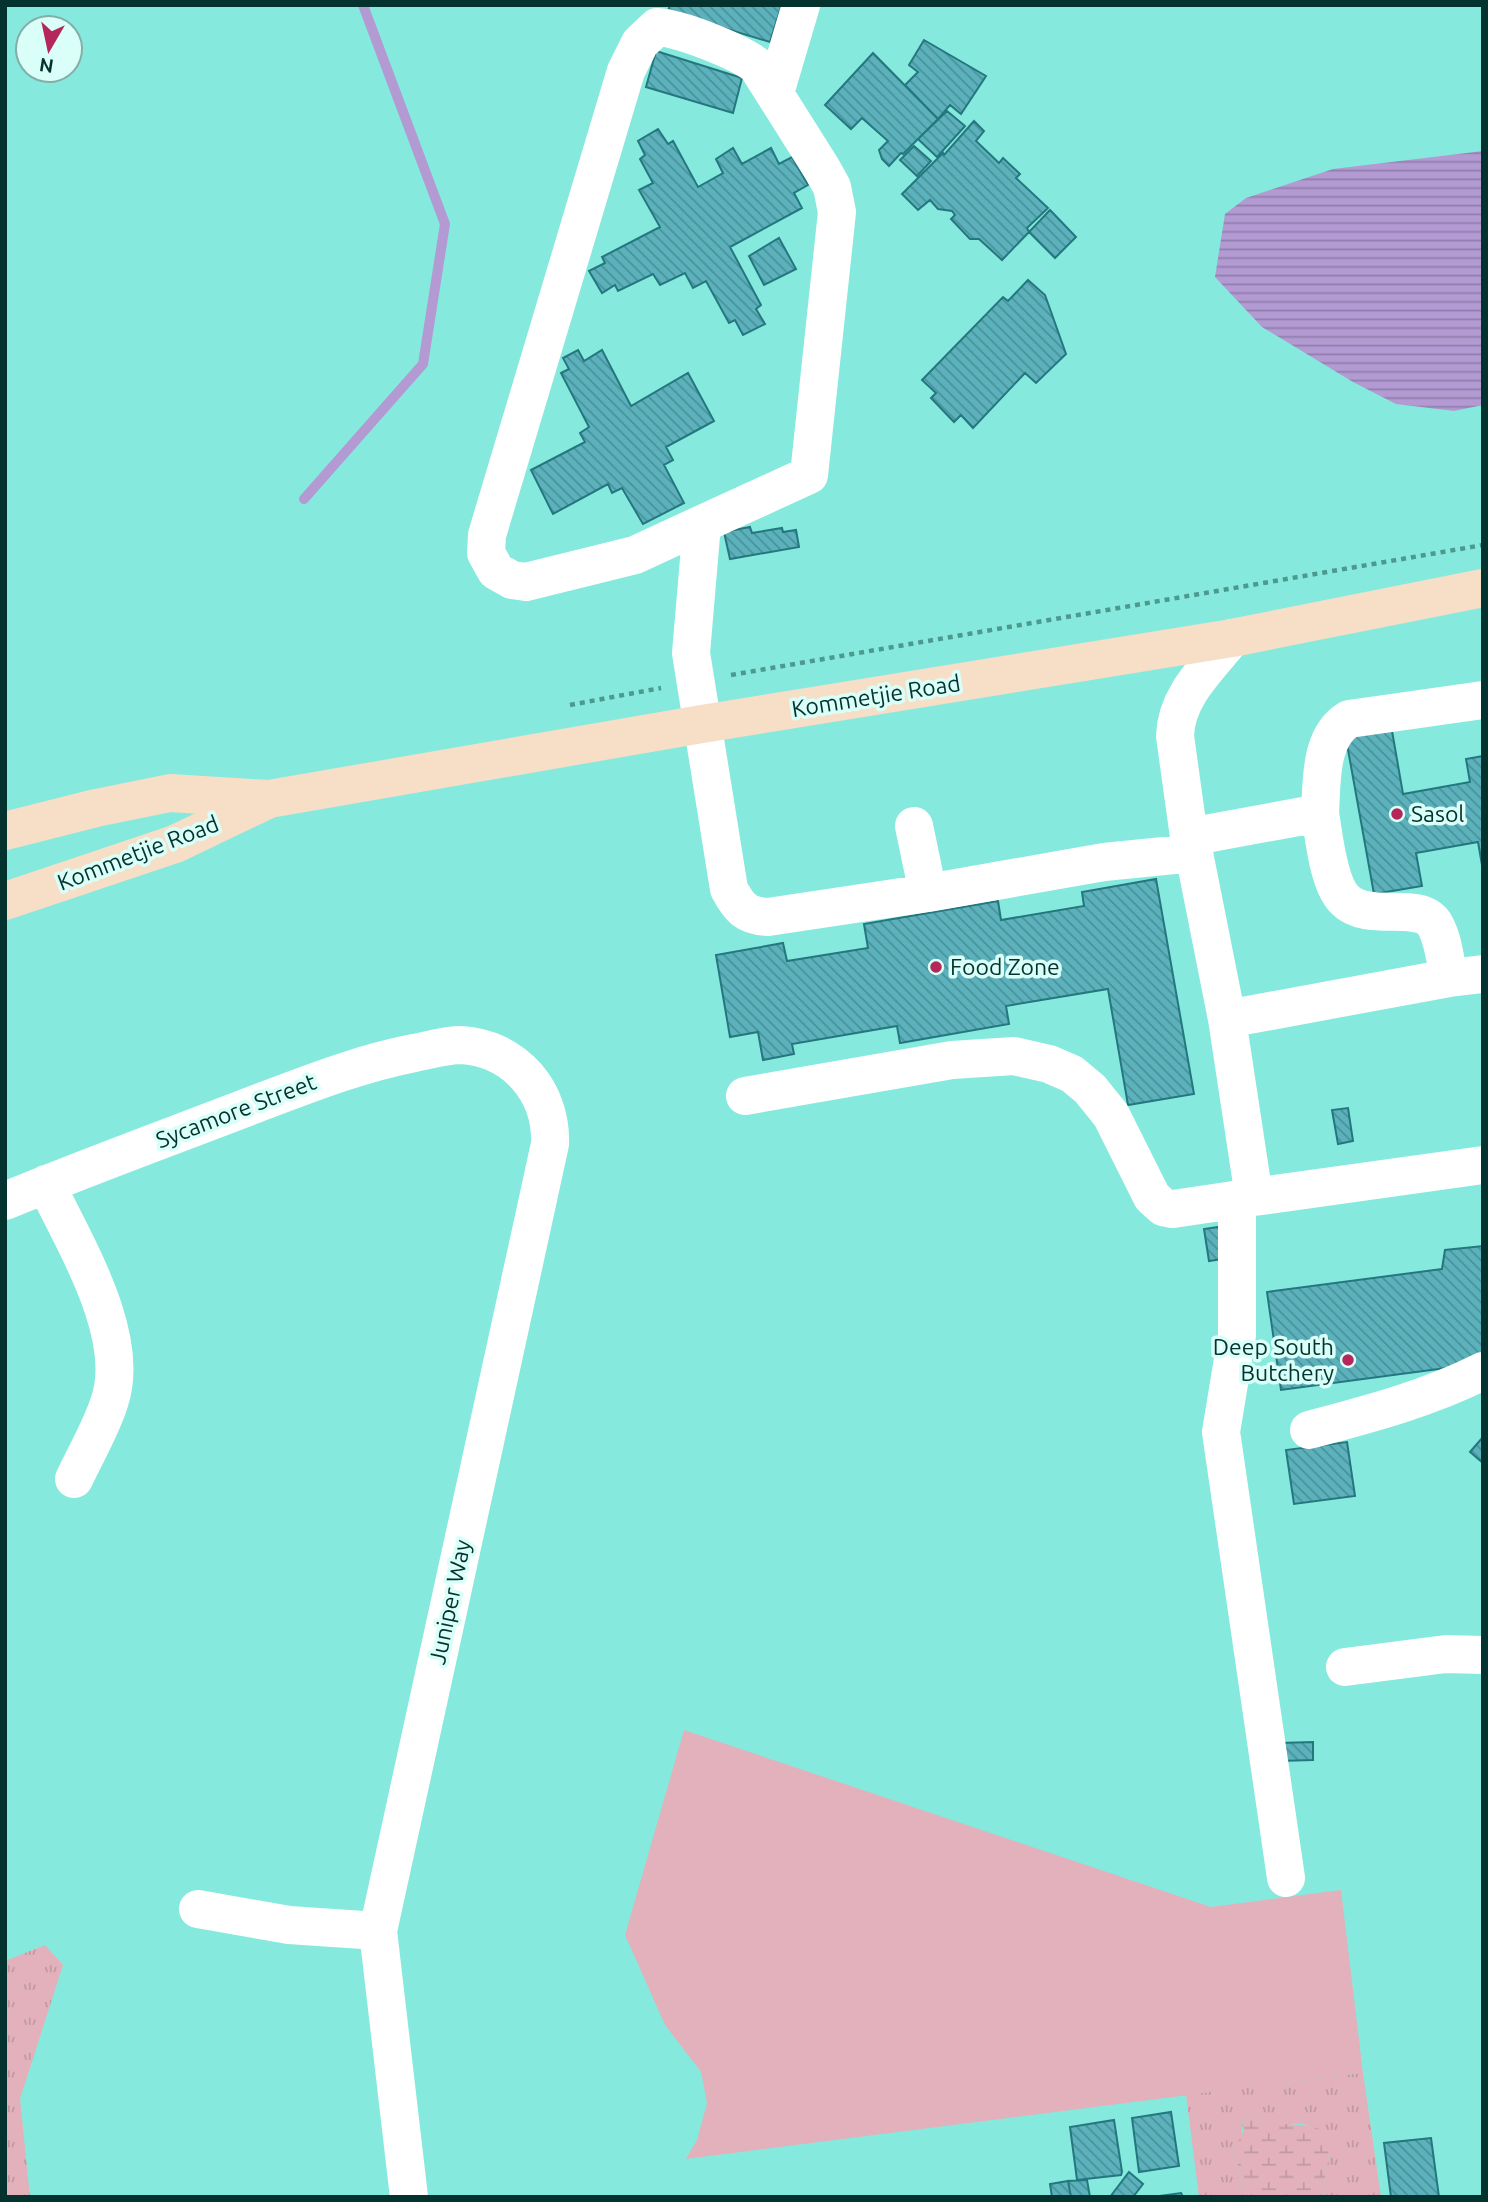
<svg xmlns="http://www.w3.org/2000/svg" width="1488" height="2202" font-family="Ubuntu,sans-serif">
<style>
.grass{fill:#e2b1bb}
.wetland{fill:url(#wetland-marsh)}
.park{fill:url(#park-tufts)}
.water{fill:url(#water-rules)}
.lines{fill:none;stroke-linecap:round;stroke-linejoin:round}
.stream{stroke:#b39ad2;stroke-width:10}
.building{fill:url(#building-back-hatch);stroke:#24777f;stroke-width:2}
.path{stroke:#4c9990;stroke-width:4.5;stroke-dasharray:5 5;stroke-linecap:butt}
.minor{stroke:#fff;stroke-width:38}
.major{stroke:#f7dec7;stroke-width:38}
.poi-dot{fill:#b5275b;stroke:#dafff9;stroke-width:2.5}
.labels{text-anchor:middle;stroke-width:7;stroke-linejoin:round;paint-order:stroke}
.street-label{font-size:23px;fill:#04332f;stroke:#dafff9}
.poi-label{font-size:23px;fill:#04332f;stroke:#dafff9;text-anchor:start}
</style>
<defs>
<pattern id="wetland-marsh" width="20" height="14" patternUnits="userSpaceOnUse" patternTransform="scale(1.75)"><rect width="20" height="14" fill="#e2b1bb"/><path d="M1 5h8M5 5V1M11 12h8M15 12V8" fill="none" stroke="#c099a1"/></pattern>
<pattern id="park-tufts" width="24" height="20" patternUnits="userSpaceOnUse" patternTransform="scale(1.75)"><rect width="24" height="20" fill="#e2b1bb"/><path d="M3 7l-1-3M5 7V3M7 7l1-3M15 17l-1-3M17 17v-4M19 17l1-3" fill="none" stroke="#c099a1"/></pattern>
<pattern id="water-rules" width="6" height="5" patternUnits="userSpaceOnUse" patternTransform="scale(1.75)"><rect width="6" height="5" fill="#b39ad2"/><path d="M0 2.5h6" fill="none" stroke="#8f7eab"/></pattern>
<pattern id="building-back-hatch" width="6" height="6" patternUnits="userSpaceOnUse" patternTransform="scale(1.75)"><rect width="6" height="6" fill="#5cb2bc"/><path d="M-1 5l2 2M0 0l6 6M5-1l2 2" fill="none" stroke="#4a9199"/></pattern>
</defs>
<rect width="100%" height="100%" fill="#85eadd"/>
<path class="grass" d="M684,1730L1211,1907L1341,1890L1363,2073L686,2159L697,2140L707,2103L701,2072L665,2025L625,1935Z"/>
<path class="wetland" d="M1260,2117C1278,2126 1300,2123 1320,2128L1330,2148L1322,2197H1245C1238,2179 1240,2162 1231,2145L1243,2132V2121Z"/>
<path class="park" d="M45,1945L63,1965L20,2099L30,2197H5V1961Z
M1363,2073L1381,2197H1322L1330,2148L1320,2129L1303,2124L1284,2123L1275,2129L1271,2123L1260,2117L1243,2121C1242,2131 1242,2137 1236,2145H1231C1240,2162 1238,2180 1245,2197H1199L1186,2095Z"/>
<path class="water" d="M1483,151V405L1454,411L1396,404L1353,382L1262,327L1215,277L1225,214L1246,198L1333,169Z"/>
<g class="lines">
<path class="stream" d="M304,499L423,364L445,224L363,5"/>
</g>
<path class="building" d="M670,5H776L781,7L770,42L668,11Z
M924,40L986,76L961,114L950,105L938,119L905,85L918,72L909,65Z
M656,51L742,78L733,113L646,87Z
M873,53L938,119L903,154L901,153L889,166L882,159L879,150L888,141L862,118L851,129L825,105Z
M947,111L965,126L937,157L918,139Z
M974,121L984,131L976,141L999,163L1003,158L1020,174L1016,178L1048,208L1027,228L1029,232L1002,260L979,239H970L951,219L955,215L952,211L938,209L930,200L918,210L902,194L943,153L944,155Z
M658,129L668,144L673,141L698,187L723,173L716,159L733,148L742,164L771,148L779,164L792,157L808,185L794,193L802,208L730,247L761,305L756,309L765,324L743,335L735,320L729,323L706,281L693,288L685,273L660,285L653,274L618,291L615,285L602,293L589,271L605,263L602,257L660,227L639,190L653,183L640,159L645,155L638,141Z
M914,146L931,161L917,176L900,160Z
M1050,210L1076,237L1055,258L1029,232Z
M779,238L796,269L764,285L749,256Z
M1028,280L1045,295L1066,354L1036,383L1025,373L973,428L961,415L954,422L931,398L936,393L922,380L1003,297L1008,301Z
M578,350L584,361L602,350L631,406L688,373L714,421L666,447L673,460L664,465L684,503L643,524L622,488L612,493L608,484L553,514L531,470L585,442L580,433L589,427L561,373L569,369L563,358Z
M750,527L752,533L782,528L783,532L796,530L799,547L730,559L724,532Z
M1391,725L1403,794L1470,782L1466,759L1483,756V871L1478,842L1416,853L1422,886L1374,894L1345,733Z
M1156,879L1194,1094L1128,1105L1108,989L1006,1006L1009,1024L900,1043L897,1026L792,1044L794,1054L763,1060L758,1032L730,1037L716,955L783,943L787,961L868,948L864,924L998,901L1001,920L1084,906L1082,892Z
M1348,1108L1353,1141L1338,1144L1332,1110Z
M1225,1226L1229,1258L1209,1261L1204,1229Z
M1483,1246V1359L1476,1364L1281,1390L1267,1292L1442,1269L1445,1250Z
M1483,1437V1463L1470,1452Z
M1347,1442L1355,1496L1294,1504L1286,1450Z
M1313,1742V1760L1279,1761V1743Z
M1171,2112L1179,2166L1139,2172L1132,2118Z
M1114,2120L1122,2172L1121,2175L1077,2180L1070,2127Z
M1431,2138L1439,2197H1391L1384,2143Z
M1129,2172L1143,2184L1133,2197H1110Z
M1087,2180L1090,2197H1071L1068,2181Z
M1068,2181L1071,2197H1052L1050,2184Z
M1181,2193L1183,2197H1152Z"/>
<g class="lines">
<path class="path" d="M731,675L1483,545
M570,705L661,688"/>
<path class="minor" d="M775,93L801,5
M702,524L635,555L526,582L512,580L496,571L486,553L487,535L626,71L640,43L657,27C680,28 740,52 757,66L822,169L832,187L837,212L809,475L702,524L691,653L729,889C739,908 746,916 768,917L928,893L1104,862L1194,853L1227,1019L1254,1197L1483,1165
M1320,813C1322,782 1319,737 1349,719L1483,700
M914,826L928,893
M1189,837L1320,813C1324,836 1328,884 1345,900C1369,924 1420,899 1435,925C1444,941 1445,961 1449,978
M1194,853L1189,837L1175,736C1176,696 1208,668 1232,638
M1227,1019L1449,978L1483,974
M745,1096L952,1060L1014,1056L1049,1064L1072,1074L1090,1089L1111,1115L1152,1197L1163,1207L1173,1209L1254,1197
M46,1184C74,1243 131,1334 110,1400C102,1427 86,1453 74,1479
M1237,1199V1335L1221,1432L1286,1878
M5,1201C87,1167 170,1137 253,1105C306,1085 358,1064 414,1053C430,1050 446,1045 461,1045C515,1048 552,1092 550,1144L378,1931L409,2197
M1309,1430C1369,1414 1427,1399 1483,1371
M1345,1667L1446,1654L1483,1655
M198,1909L289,1925L378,1931"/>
<path class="major" d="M5,831L96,808L170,793L269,799L702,724L1232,638L1483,588
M5,901L175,844L267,800"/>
</g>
<g class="poi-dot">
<circle cx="1397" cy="814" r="7"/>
<circle cx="936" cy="967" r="7"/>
<circle cx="1348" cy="1360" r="7"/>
</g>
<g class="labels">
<g class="street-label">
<text transform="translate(876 696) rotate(-9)" y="8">Kommetjie Road</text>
<text transform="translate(138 853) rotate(-21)" y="8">Kommetjie Road</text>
<text transform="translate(236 1111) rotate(-21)" y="8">Sycamore Street</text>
<text transform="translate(450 1602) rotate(-78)" y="8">Juniper Way</text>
</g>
<g class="poi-label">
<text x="1411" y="822">Sasol</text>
<text x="950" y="975">Food Zone</text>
<text x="1334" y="1355" text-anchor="end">Deep South<tspan x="1334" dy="26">Butchery</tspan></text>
</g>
</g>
<rect width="1488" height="2202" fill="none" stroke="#04332f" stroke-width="14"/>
<g transform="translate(49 49) rotate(189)"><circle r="33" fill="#dafff9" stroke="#84ada8" stroke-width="2"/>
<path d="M0-5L12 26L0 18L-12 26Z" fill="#b5275b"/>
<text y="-10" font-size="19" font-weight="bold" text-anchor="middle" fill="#04332f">N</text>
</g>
</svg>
